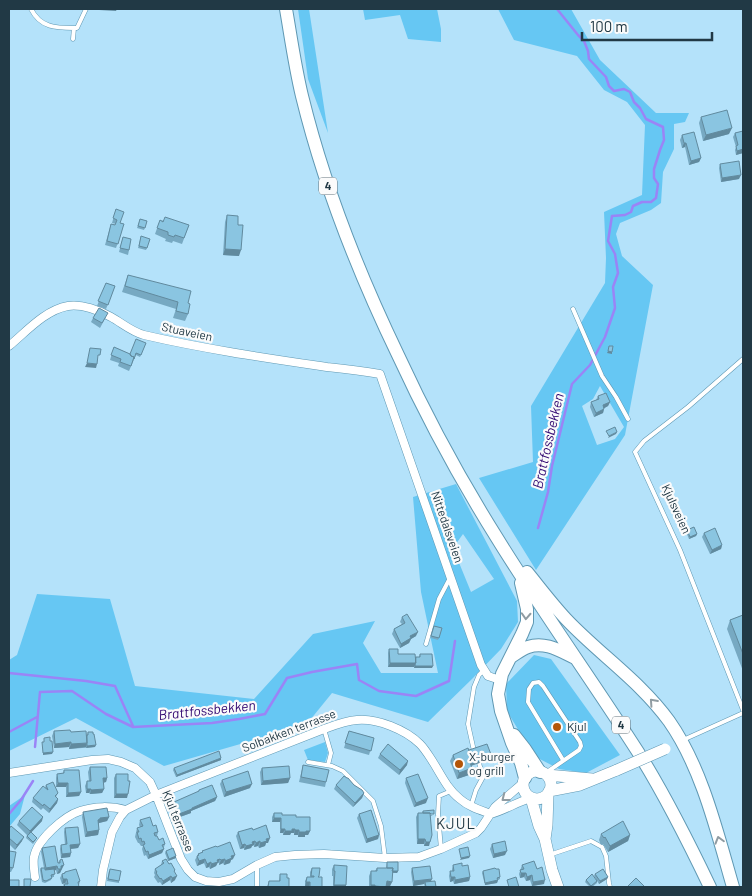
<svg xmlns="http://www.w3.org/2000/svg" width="752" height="896" font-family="Barlow,sans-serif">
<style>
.green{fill:#66c7f3;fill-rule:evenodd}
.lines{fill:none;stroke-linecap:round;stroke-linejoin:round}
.stream{stroke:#9a84f6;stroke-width:2.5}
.service-casing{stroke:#5f98b3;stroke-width:5}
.minor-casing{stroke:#5f98b3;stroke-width:9}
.secondary-casing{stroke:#5f98b3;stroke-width:12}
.trunk-casing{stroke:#5f98b3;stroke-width:14}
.service{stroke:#fff;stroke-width:4}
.minor{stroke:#fff;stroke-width:8}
.secondary{stroke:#fff;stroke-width:11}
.trunk{stroke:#fff;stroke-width:12}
.secondary-bridge-casing{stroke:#5f98b3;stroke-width:12;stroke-linecap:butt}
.secondary-bridge{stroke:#fff;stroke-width:11}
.wall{fill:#77a9c2}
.shaded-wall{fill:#618a9e}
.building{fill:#8ac5e1;stroke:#618a9e}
.oneway{stroke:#909ca2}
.poi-dot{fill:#b45508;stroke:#fbfbfb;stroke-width:2}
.labels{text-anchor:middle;stroke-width:4.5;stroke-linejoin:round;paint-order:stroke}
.shield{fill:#fbfbfb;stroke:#62737c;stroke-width:1}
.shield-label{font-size:11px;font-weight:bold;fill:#213945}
.street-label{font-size:12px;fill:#213945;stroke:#fbfbfb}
.poi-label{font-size:12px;fill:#213945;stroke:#fbfbfb;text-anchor:start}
.water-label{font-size:14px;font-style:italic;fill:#310871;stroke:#fbfbfb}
.quarter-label{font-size:15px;letter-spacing:1px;fill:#213945;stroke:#fbfbfb}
</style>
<rect width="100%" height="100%" fill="#b4e2fa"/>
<path class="green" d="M298,9H309L328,133L308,79Z
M363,9H437L441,29V42L408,39L400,15L365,20Z
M498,9H571L600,60L656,113H689L685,122L674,124V149L663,172L661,203L651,210L620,223L616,234L622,256L653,285L625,435L536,570L479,478L533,462L531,406L605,283L606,258L604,212L642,195L645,125L627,102L604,90L577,56L514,40ZM600,386L624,427L615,439L597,445L582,406L593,399Z
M456,484L517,601L518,622L501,649L473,678L428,722L332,693L306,725L164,766L76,718L9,751V660L17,655L37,594L110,599L135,686L254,699L313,634L375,621L363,643L381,673H438L421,592L413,497ZM463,534L494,579L471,592L453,548Z
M534,655L551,659L620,755L586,773L559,769L534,756L507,711L506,684Z
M325,742L328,753L325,762L308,760L304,750Z
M25,795L20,814L9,827V806Z"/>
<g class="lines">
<path class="stream" d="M538,528L548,492L552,466L572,384L590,365L605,337L615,308L613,287L618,273L615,254L608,241L612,216L625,215L631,212L633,206L642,202H651L656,198L658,184L654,178V169L660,150L664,140L663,127L646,119L640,108L634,102L630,92L624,89L614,91L609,86L606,77L589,59L588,51L584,41L578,35L557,9
M9,673L86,681L115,686L133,726
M9,732L37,717
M35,747L40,692L72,691L106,714L133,727L212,723L239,719L265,714L287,678L312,672L357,664L359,680L379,691L416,696L449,681L455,641
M9,814L21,800L33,781"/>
<g class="service-casing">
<path id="service" d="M31,9C41,29 58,28 77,28L86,9
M73,39L74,28
M573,309L602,376L616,397L628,419
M743,359L688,407L644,441L635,452L680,550L743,710
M426,644L439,599L450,578
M324,729L331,753L328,765
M683,740L743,713
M474,751L468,724L474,687L479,675L484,670
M308,762L332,766L343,771L373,801L381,826L385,858
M547,772L579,750L581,746L580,742L543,686L539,682L533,683L529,689L528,702L563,760
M471,806L476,790L483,777L479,763
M441,849L438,814L439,796L451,791
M549,855L591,841L602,847L606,856L609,883L610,887
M257,887V865"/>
</g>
<g class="minor-casing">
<path id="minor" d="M9,346C26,332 45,310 68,306C82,304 99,310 111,317C122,323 132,332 144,335C204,349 266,358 327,367C345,369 362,371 380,374L481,665L488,676L500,680
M9,773L92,760L108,759L121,762L135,768L150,782L156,795L181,859L188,870L195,877L206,881L219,882L233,879L257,865L275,857L295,855L324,854L385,858L419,857L441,849L476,833L481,828L495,807L523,783
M491,814C505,810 517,802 531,798
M35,877C34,870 33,863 34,857C37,840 64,816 80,811C94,806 112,806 126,810
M101,887L103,870L112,832L120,817L126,810L156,795L324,729C335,725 345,721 357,720C377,718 406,730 420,744C425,749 429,756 433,762C441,775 448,790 460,799C469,807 480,810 491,814"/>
</g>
<g class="secondary-casing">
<path id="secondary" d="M523 785a14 14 0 1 1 28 0a14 14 0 1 1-28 0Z
M547,775L592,779
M549,791L580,785L617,770
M531,798L539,826L545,839L552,870L558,887
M545,839L547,825L548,793"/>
</g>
<g class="trunk-casing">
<path id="trunk" d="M286,9C291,38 295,67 302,96C324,186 358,272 398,355C427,418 460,479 497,538C542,611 592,680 638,752C665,795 688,841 710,887
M527,572C540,588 552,604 566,619C599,654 640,681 669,721C702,768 717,832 733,887
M521,583L527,609V622L522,634L502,674L498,694L501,711L512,743L521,763L525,778
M511,657C516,654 522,649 528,647C545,641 560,651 575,658
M514,735L525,749L540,772"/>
</g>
<use href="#service" class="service"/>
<use href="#minor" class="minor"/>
<use href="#secondary" class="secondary"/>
<use href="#trunk" class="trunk"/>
<g class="secondary-bridge-casing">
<path id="secondary-bridge" d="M617,770L665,749"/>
</g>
<use href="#secondary-bridge" class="secondary-bridge"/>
</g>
<path class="wall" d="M701,117L729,134L703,141L699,123Z
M743,131V153L736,155L735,150L736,147L733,137L735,133Z
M682,135L701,158L699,162L689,165L685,147L682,148L680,140Z
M720,164L739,179L721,182L719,168Z
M116,209L120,223L123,227L116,248L105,245L111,224L115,225L116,224L112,223Z
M227,215L238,225L239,256L223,255L225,222Z
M140,219L147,221L144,230L137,228Z
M160,220L189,225L182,244L173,241L172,243L165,241L166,239L155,234Z
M141,236L147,248L146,250L138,248Z
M123,237L129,250L128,255L119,252Z
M128,275L188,303V314L185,321L173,318L176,309L122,292Z
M106,283L115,286L106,309L97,306Z
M106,317L100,328L91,322L93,318Z
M146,343L140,357L136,355L129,371L118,366L119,363L110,360L114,347L130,354Z
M598,396L610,402L608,406L604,408L603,413L594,417L590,407L591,402L596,400Z
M687,530L697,534L696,536L689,539L686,532Z
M704,533L722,545L721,549L710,554L702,537Z
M743,615V671L727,629L730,620Z
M402,617L416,636L411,639L409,643L400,648L392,634L394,629L402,624L400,622Z
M434,626L442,628L438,640L431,638Z
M389,649L398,654L416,657H419L420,654L432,668H414V667H388V653Z
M54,731L71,732L87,735L88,732L95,747L69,749V747L54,748L52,736Z
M349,731L374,738L369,755L344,748Z
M469,750L492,757L491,759L471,766L472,768L469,775L457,779L450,761L453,755Z
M380,754L407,765L399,775L378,758Z
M221,758V760L176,777L173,770L174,768Z
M303,765L326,782L325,787L299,782Z
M90,767L107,778L106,782L103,783L104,789L102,793L90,794L89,793H86L85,786L87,781H89L88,772Z
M262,768L290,778L288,783L261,785L260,772Z
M64,770L81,792L79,796L66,797V787H56V778L57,774L63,773Z
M116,774L127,798H114V778Z
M406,778L426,803L414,807L405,783Z
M222,780L250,788L224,797L220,784Z
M46,785L58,793L56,797L58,799L57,803L49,813L43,808L41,810L32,802L33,798L45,788Z
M336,785H354L364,793L362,798L353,807L334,789Z
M199,790L217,797L215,801L191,811V813L177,818L173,806L174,802L198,792Z
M423,811L433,816H431L429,846H424V844H417L416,817L418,813H422Z
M83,812L109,817L107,821L99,823L98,824L99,830L98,835L85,837L82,817Z
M274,813L282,815L296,817L310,831L308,835H305V837H298V835H294V833H291L290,835H283V833H280V822H272V817Z
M359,814L379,835L378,839L366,843L357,818Z
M140,820L153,826L158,832L157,836L159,840L165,844L162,853L148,859L146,855L144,856L142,849L143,846H141L139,843H138L135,837L137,828L140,827L139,825Z
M19,821H42L31,832L36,840L33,844L26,838L27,835L17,825Z
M65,828L80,844L78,848L71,849L70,857L61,858L60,849L61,845H65L64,832Z
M9,829L22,841L15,850L9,844Z
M253,830L268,843H266L265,846L259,848L258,846L254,847V845L252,846L251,848L244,850V848L240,849L236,836L238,832Z
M601,834L630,835L628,841L608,852L603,844L601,845L599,840Z
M492,844L505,855L493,858L490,849Z
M217,847L233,859L231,860L230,863L224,865L223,863L219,865V863H217L216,866L210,869L209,867L206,868L204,863L197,866L195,860L198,854L202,852V851Z
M42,848L58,863L60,860L62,869L61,870L60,873L57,874L56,870L54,871V877H52L51,880L45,883L42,882L40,870L41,868H44L41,852Z
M9,851L13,868L11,872H9Z
M166,851L176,856V858L168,861L165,853Z
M162,861L169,864L175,870L174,872L175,880L171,883L170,880L162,885L160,882L158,883L154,877L155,875L154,873L155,869L161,865Z
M387,862L398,871L397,873H392V882L390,886H387L386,887H369V876L371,871H375L377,868H386Z
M334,865L346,885V887H333V876H332V869Z
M453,865L462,866L470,877L469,881L454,884L453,881L450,882L449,876L450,871H452V869Z
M522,865L537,869L544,884L532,886L530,880L526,881L524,877L520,878L519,874Z
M312,868L319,877L322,887H305V881L307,877H310V872Z
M412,868L431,881L436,887H425L424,884L413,886L411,872Z
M109,871L119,881V883L107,881Z
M483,871L500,877V879L498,880L497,883L485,885L482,873Z
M65,872L80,881L79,885V887H63L64,884H65V883L62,884L60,878L62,874L64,873Z
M280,874L287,878H289V887H267L269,881H279Z
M595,874L608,877L607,879L599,884L597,881V883L592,887H590L585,882L586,880L596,879L594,876Z"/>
<path class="shaded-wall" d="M99,9H117L116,11L99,10Z
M732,128L729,134L703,141L706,135Z
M684,143H686L685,147L682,148Z
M743,149V153L736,155L737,151Z
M701,158L699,162L689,165L691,161Z
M741,175L739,179L721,182L722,178Z
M225,249L241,250L239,256L223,255Z
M608,351L612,352V354L607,353Z
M87,363L97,364L96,368L85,367Z
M610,402L608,406L601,410L603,405Z
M604,409L603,413L594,417L596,413Z
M617,432L616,434L608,438L609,436Z
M697,534L696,536L689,539L690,537Z
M722,545L721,549L710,554L712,550Z
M418,632L416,636L411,639L409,643L400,648L401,644L410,636Z
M390,663H416L414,667H388Z
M415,666H433L432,668H414Z
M71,742L69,747L54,748L55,744Z
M87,743L86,747L69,749L71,744Z
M96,745L95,747L86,748L87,746Z
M53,752L52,754L43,755V753Z
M492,757L491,759L470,766L471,764Z
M221,758V760L176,777L177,775Z
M408,761L407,765L399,775L400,770Z
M472,768L469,775L457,779L459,773Z
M103,778H107L106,782L101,783Z
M290,778L288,783L261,785L263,781Z
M58,783H68L66,787H56Z
M252,784L250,788L224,797L226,792Z
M87,789H91L89,793H86Z
M104,789L102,793L90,794L91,790Z
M81,792L79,796L66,797L68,793Z
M364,793L362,798L353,807L355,803Z
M116,794H128L127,798H114Z
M217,797L215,801L191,811V813L177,818L179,814Z
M428,798L426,803L414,807L416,803Z
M58,799L57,803L49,813L50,809Z
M43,817L42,821L28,836L30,831Z
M109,817L107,821L99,823V824H96L98,820L100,818Z
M274,818H281L280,822H272Z
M281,829H285L283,833H280Z
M292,829H295L294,833H291L290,835H283L285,831Z
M99,830L98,835L85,837L87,832Z
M295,830H299L298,835H294Z
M306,831H310L308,835H305V837H298L299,832Z
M379,835L378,839L366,843L367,839Z
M630,835L628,841L608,852L610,846Z
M24,837L22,841L15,850L17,845Z
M270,838L268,843H266L265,846L259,848L260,843L266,839Z
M418,839H425L424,844H417Z
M255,841L254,845L252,846L251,848L244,850L246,846Z
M260,841L258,846L254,847L256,843Z
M426,842H430L429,846H424Z
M80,844L78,848L69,849L70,845Z
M245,844L244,848L240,849L242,845Z
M164,849L162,853L148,859L149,855Z
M507,851L505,855L493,858L494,854Z
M71,853L70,857L61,858L62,854Z
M235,855L233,859L231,860L230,863L224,865L225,861L231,856Z
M176,856V858L168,861L169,859Z
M470,856L469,858L460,860L461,858Z
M205,859L204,863L197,866L199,861Z
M220,859L216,866L210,869L211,864L217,860Z
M225,859L223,863L219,865L221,860Z
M211,862L209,867L206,868L207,864Z
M64,865L60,873L57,874L61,866Z
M57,866L56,870L44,872L46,868Z
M387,870L398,871L397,873L386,872Z
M521,873H526L524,877L520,878Z
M532,875L530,880L526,881L527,877Z
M171,876L170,880L162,885L163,881Z
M177,876L175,880L171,883L172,878Z
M451,877H455L453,881L450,882Z
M470,877L469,881L454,884L455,880Z
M608,877L607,879L599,884L600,881Z
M63,879H67L65,883L62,884Z
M432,879L430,883L425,882L424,884L413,886L414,881Z
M498,880L497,883L485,885V883Z
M545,880L544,884L532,886L533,882Z
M387,881L392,882L390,886H385Z
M306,882H310L309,887H305Z
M334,885H346V887H333Z
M371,885H375V887H370Z"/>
<path class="building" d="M727,110L732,128L706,135L701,117Z
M743,131V149L737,151L736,146L738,145L735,133Z
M694,132L701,158L691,161L686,143H684L682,135Z
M739,161L741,175L722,178L720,164Z
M116,209L124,212L120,223L124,224L123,227L118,244L107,241L111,224L115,225L117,220L113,218Z
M227,215L238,216V225H243L241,250L225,249Z
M165,217L189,225L184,238L175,235L174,237L168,235V232L157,228L160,220L163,222Z
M140,219L147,221L145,228L138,226Z
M141,236L150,239L147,248L139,246Z
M123,237L131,239L129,250L120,248Z
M128,275L191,291L188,303L190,304L188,314L176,311L178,302L125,286Z
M106,283L115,286L108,305L98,301Z
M99,308L108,313L102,323L93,318Z
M136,339L146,343L141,355L136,353L134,359V357L131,356L130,354Z
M609,346H613L612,352L608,351Z
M114,347L130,354L131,356L134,357L131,366L120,362L121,359L111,355Z
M90,348L101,349L100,355H98L97,364L87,363Z
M606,393L610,402L603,405L604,409L596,413L591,402L599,399L598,396Z
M615,427L617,432L609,436L606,431Z
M694,527L697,534L690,537L687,530Z
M715,528L722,545L712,550L704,533Z
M407,614L418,632L410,636L411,638L401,644L394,629L405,623L402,617Z
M743,615V654L730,620Z
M434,626L442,628L439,638L431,636Z
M389,649H398V654H415L416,663H390Z
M420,654H432L433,666H415L416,657H420Z
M70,730L71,732L86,731L87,743L71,744V742L55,744L54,731Z
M349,731L374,738L371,751L345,743Z
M88,732H93V734H94L96,745L87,746V735H88Z
M50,737V741H52L53,752L43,753L42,742H44V738Z
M388,744L408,761L400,770L380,754Z
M487,744L492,757L471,764L472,759L469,750Z
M468,748L472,759L469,760L472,768L459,773L453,755Z
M219,751L221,758L177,775L174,768Z
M303,765L329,770L326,782L301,777Z
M289,766L290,778L263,781L262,768Z
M90,767H106L107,778H103L104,789L91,790V789H87V781H91Z
M64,770H79L81,792L68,793V783H58L57,774L64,773Z
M248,771L252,784L226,792L222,780Z
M116,774H128V781H130L128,794H116Z
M418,774L428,798L416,803L406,778Z
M344,776L347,778H348L354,785L362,790L364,793L355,803L336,785Z
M53,782L58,793L55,796L58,799L50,809L44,804L43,806L33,798L43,786L48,790L46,785Z
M212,785L217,797L192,808V809L179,814L174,802L199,791V790Z
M32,807L43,817L30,831L19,821Z
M107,808L109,817L100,818V819L98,820L99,830L87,832L83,812Z
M371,810L379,835L367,839L359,814Z
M434,810V814H431L430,813H423V811Z
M274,813H282V815H296V817H310V831H306V832H299V830H295V829H292V831H285V829H281V818H274Z
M418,813H430L432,835L430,842H426L425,839H418Z
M150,817L153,826L156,825L158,832L154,833L155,836H157L159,840L163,838L165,844L162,845L164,849L149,855L148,851L146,852L143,845L145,844L144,841L142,842L141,838L139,839L137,832H139L137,828L143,826L140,820Z
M623,821L630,835L610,846L605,837L604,838L601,834Z
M266,825L270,838L266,839L267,841L260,843V841L256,843L255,841L252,842L253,844L246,846L245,844L242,845L238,832L252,828L253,830Z
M11,826L24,837L17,845L9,838V829Z
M78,827L80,844L70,845L71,853L62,854L61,845L67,844L65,828Z
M31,832L37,838L33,842L27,836Z
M505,841L507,851L494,854L492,844Z
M230,842L235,855L231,856L232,858L225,861V859L221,860L220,859L217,860L218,862L211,864V862L207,864L205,859L199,861L197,856L199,855L198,854L203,852L202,851L216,846L217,847Z
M55,846L58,863H60V860L62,859L64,865L61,866V869H58L57,866L46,868L42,848Z
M468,847L470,856L461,858L459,849Z
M173,848L176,856L169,859L166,851Z
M9,851L16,852L13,868L9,867Z
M166,859L169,864L171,863L175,870L174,871L177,876L172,878L171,876L163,881L161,878L160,879L156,873L157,872L155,869L164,863L162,861Z
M534,861L537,869L542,867L545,880L533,882L532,875L527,877L526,873H521L520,870L524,869L522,865Z
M387,862H398V871H392L393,868H387Z
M462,863V866L468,865L470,877L455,880V877H451L450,871H454L453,865Z
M334,865L347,866L346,885H334L335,871H334Z
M430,866L432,879L414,881L412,868Z
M41,868H45V870L54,869L55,874L51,875L52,878L46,881L43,880Z
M312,868H320L319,876L318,877H322V887H310V882H306L307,877H314V876H311Z
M377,868H393L392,882L387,881L386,887L375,886V885H371V871H377Z
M495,868L496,869H499L500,877L497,878L498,880L485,883L483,871Z
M76,869L80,881L78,882L79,887H65L64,884H68L67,879H63L62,874L65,873V872Z
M110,869L121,871L119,881L108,879Z
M603,869L608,877L600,881L595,874Z
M280,874H287V878H289V887H268L269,881H280Z
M592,874L597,881L591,886L586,880Z
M516,877L519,887H509L507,880Z
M636,878L645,887H627Z
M24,879H31L30,887H24Z
M9,880H19V887H9Z
M435,881L436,887H426L425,882Z"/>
<defs><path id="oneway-chevron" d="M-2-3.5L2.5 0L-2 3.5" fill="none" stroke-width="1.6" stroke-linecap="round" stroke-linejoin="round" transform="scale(1.25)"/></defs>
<g class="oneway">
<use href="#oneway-chevron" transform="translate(526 616) rotate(93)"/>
<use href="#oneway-chevron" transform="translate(653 702) rotate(-132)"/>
<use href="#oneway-chevron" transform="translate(505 798) rotate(142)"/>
<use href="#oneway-chevron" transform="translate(719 840) rotate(-106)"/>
</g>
<g class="poi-dot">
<circle cx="557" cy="727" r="5"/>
<circle cx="459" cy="764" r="5"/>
</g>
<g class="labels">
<g class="shield">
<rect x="319" y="177.5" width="18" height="17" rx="4"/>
<rect x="612" y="716.5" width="18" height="17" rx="4"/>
</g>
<g class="shield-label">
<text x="328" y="190">4</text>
<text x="621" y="729">4</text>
</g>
<g class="street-label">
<text transform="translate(187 332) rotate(12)" y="4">Stuaveien</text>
<text transform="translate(676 509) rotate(65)" y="4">Kjulsveien</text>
<text transform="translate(447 527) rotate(71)" y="4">Nittedalsveien</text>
<text transform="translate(289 731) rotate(-21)" y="4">Solbakken terrasse</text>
<text transform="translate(178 821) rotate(68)" y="4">Kjul terrasse</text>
</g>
<g class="poi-label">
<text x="567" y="731">Kjul</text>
<text x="469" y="761">X-burger<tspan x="469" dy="14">og grill</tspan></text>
</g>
<g class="water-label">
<text transform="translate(548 441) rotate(-77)" y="5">Brattfossbekken</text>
<text transform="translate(207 710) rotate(-6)" y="5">Brattfossbekken</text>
</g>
<g class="quarter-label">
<text x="456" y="829">KJUL</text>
</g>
</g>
<rect width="752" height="896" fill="none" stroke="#213945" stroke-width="20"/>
<path d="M582 32v8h130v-8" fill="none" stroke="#213945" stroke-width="2.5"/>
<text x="590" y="32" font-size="15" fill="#213945" stroke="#fbfbfb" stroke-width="4" paint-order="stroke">100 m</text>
</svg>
